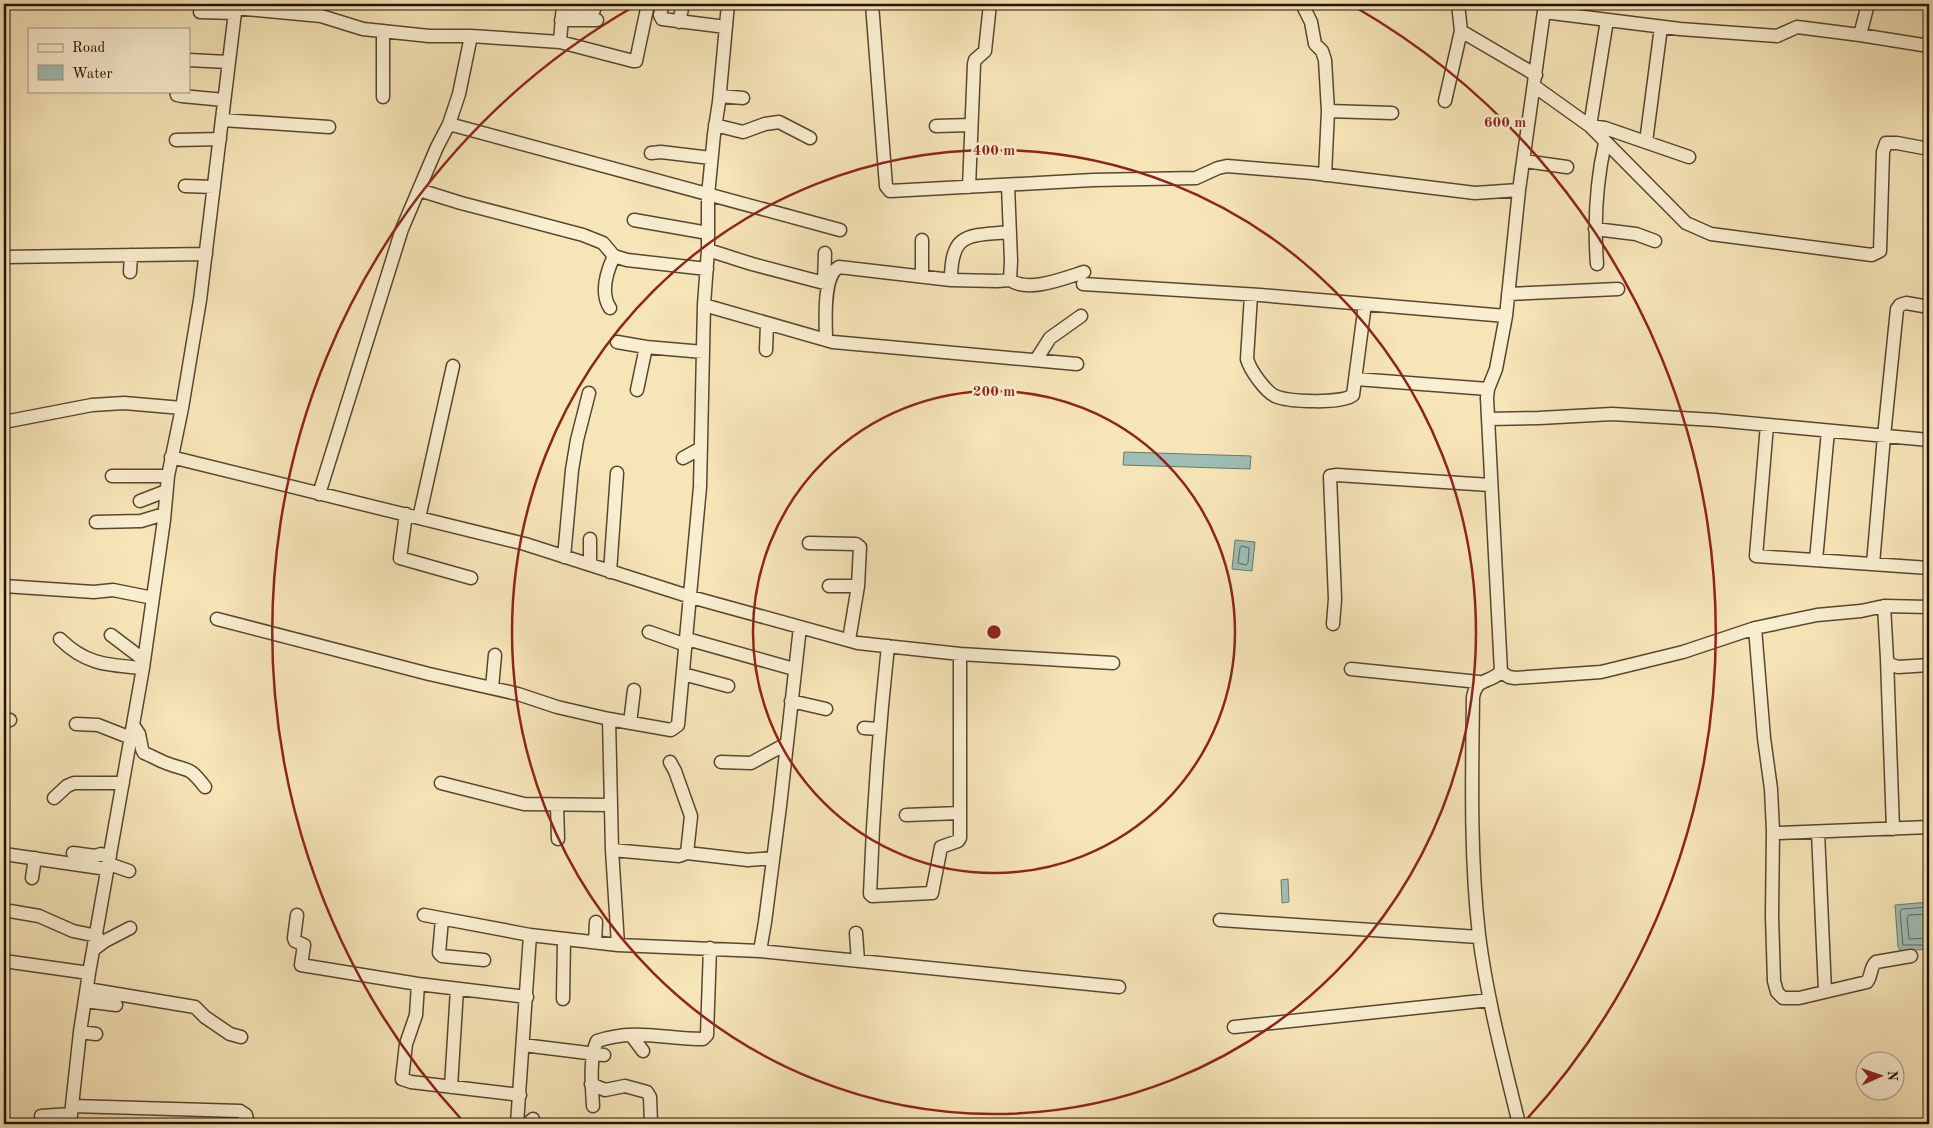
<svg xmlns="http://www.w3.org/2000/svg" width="1933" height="1128" font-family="'Old Standard TT',serif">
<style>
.water{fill:#9ebeb5;stroke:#6d796d}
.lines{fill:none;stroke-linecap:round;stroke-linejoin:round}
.shore{stroke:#60685c;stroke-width:1}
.minor-casing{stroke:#58472f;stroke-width:15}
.minor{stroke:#f9eed0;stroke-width:12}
.ring{fill:none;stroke:#8f2418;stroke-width:2.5}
.centre{fill:#8f2418;stroke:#f9eed0;stroke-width:2.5}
.ring-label{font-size:15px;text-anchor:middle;font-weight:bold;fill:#8f2418;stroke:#f9eed0;stroke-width:5;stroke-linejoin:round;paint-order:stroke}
</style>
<rect width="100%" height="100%" fill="#f6e5b7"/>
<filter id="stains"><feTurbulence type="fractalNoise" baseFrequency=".004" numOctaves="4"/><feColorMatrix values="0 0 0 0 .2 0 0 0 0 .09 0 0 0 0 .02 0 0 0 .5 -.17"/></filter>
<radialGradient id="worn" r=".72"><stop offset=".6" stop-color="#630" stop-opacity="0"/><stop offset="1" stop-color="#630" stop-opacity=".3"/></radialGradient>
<path class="water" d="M1124,452L1251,456L1250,469L1123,465Z
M1235,540L1255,542L1252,571L1232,569Z
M1288,879L1289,902L1282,903L1281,880Z
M1929,902V949L1901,951L1898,947L1895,905Z"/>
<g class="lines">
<path class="shore" d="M1242,546L1249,548L1248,563L1246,565L1238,563L1240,548Z
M1929,907L1902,909L1900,912L1903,945H1929
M1929,914L1909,915L1907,918L1909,939L1929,938"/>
<g class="minor-casing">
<path id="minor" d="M663,4L660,15L662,19L726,27
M872,4L886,186L890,191L1093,180L1196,178L1218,168L1227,166L1312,173L1475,193L1519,190
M1302,4L1311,22L1315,44L1322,51L1325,60L1328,111L1325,175
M562,7L594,10
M235,8L321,16L363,29L429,36H471L560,42L633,61H636L648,4
M200,12L235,13
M1544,12L1680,29L1777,36L1797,27L1860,35L1929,46
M561,20H597
M1607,20L1590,126L1686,223L1711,234L1872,255L1880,251L1883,152L1886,143H1897L1929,149
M679,22L683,4
M1461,31L1536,75
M1860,35L1868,4
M560,42L563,4
M189,60L228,62
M1534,86L1590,126L1605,128L1689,157
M176,91L177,95L182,96L224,100
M720,96L743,98
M383,97V31
M1445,101L1461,31L1458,4
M1328,111L1392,113
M222,120L329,127
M449,124L840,230
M715,125L743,132L765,124L779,122L810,138
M936,126L971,125
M176,140L220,139
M1646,142L1661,27
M651,153L661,152L711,158
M1524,161L1567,167
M185,186L214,187
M969,187L974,64L975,60L985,51L990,4
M419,190L461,203L583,235L603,243L614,256L627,260L707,269
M634,220L708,233
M1595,229L1636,234L1655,241
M708,250L752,264L828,284
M4,257L206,254
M1597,264C1594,224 1596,183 1605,143
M130,272L131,255
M922,276V240
M951,280C951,231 969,236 1010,232
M1010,280C1028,293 1065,278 1084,272
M824,282L825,253
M1083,284L1260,295L1506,316
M1508,294L1618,289
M1251,295L1247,359C1250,370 1265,391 1275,396C1288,402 1342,404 1353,395L1365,304
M704,305L833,342L1077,364
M610,308C600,293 607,271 614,256
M826,340C826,322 822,276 839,267L951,280L997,281L1010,280L1011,261L1008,185
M617,342L646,347L703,352
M766,350L767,324
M1036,360L1050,338L1081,316
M1356,379L1488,389
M637,390L646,347
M1488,419L1539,418L1612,414L1715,420L1929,440
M4,422L92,405L124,403L182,408
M1767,425L1756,556L1929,568
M171,457L525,544L691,597L858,643L960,654L1113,663
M683,458L701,448
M112,476H168
M319,494L402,229L437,147L449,124L459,94L471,36
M140,501L166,491
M406,514L400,558L471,578
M419,518L453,366
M96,522L141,521L164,514
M809,543L856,544L860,547L858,586L849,640
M564,557L572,470L577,440L589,393
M1816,560L1828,431
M1873,564L1884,436L1897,309L1900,305L1906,303L1929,307
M590,565V539
M610,572L617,473
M4,586L94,592L113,590L153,598
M829,586H858
M1884,606L1887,659L1889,664L1898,667L1929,665
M217,619L429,674L518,694L557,707L609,719
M1333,624L1335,599L1330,476L1337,475L1490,485
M1755,628L1764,738L1771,789L1773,831L1779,833L1929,827
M649,632L686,645
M111,635L144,660
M60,639C86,665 108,665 143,668
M687,639L794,669
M888,646C879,729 873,811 870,894L872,896L932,893L941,847L958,841L960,838V654
M1887,659L1893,829
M1351,669L1479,682
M1501,672L1487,398L1488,389L1496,369L1506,316L1519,190L1545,4
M1501,672C1488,684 1477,677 1473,697C1472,776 1470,856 1479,935C1487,999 1504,1062 1519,1124
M1501,672L1509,677L1515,678L1601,672L1683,652L1755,628L1817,615L1861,611L1884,606L1929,607
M683,674L728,686
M492,688L495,655
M791,701L826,709
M4,722L10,720
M630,723L634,690
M76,724L98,725L131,738
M133,725L139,734L142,749L144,753C152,756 158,760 166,763C189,772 188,765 205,787
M864,728L879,729
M670,762L675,771L691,816L687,853
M721,762L751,763L786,744
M441,783L524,804L610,805
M54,798L67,786L74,783H123
M557,805L558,839
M906,815L960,813
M1773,831L1772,916L1774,981L1777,992L1783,998H1799L1867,982C1872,975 1870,967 1876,962L1911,956
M1818,832L1825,991
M612,850L679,856L687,853L748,860L773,858
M73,853L95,856L101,854L110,856
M4,854L107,869
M109,864L129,871
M32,878L35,858
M4,910L39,916L73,931L97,936
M297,915L294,938L295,941L304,945L301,965L418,984L527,997
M424,915L530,935
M442,919L439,953L442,956L484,960
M1220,920L1479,937
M856,933L858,961
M595,942L596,922
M618,945L760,951L1119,987
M93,950L105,941L130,928
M760,951L765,922L780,806L800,627
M4,961L89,973
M418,984L416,1015L406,1044L402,1079L411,1082L520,1095
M87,989L195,1007L205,1017L230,1034L241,1037
M563,999L564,939
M85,1001L116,1005
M1234,1027L1490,1000
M80,1032L96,1034
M631,1035L643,1051
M523,1045L604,1055
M591,1084L605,1090L625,1086L647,1092L650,1097L651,1124
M451,1087L457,989
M72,1106L240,1111L246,1115L248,1124
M593,1106C592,1087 589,1058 597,1041C636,1028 664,1039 703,1039L707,1035L710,948
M41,1116L71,1114
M70,1124L80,1032L89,973L143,668L164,520L168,476L182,408L200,300L236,4
M517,1124L530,935L618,945L612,850L609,719L671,730L678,725L700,487L704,305L708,250V195L714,134L719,102L728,4
M527,1124L533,1119"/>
</g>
<use href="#minor" class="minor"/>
</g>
<g class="ring">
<circle cx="994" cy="632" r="241"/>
<circle cx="994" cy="632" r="482"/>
<path d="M462 1120A722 722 0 0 1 633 7M1355 7A722 722 0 0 1 1526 1120"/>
</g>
<circle cx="994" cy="632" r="8" class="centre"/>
<g class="ring-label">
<text x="1505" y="127">600 m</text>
<text x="994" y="155">400 m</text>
<text x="994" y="396">200 m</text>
</g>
<rect width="1933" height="1128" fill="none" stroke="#f6e5b7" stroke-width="20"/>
<rect x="5" y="5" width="1923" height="1118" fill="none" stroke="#231202" stroke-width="2.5"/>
<rect x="10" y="10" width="1913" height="1108" fill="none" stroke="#231202"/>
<rect x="28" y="28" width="162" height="65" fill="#f9eed0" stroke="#a3967e"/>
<rect x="38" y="44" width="25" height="8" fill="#f9eed0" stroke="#a3967e"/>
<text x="72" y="52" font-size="15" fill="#231202">Road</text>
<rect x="38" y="65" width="25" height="15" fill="#9ebeb5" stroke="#a3967e"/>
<text x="72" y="78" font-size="15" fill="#231202">Water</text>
<g transform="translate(1880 1076) rotate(88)"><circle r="24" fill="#f9eed0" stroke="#a3967e"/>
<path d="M0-4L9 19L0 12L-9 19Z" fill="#8f2418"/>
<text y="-8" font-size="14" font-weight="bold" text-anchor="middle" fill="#231202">N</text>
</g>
<rect width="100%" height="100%" filter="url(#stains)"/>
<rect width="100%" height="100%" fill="url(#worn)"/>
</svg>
